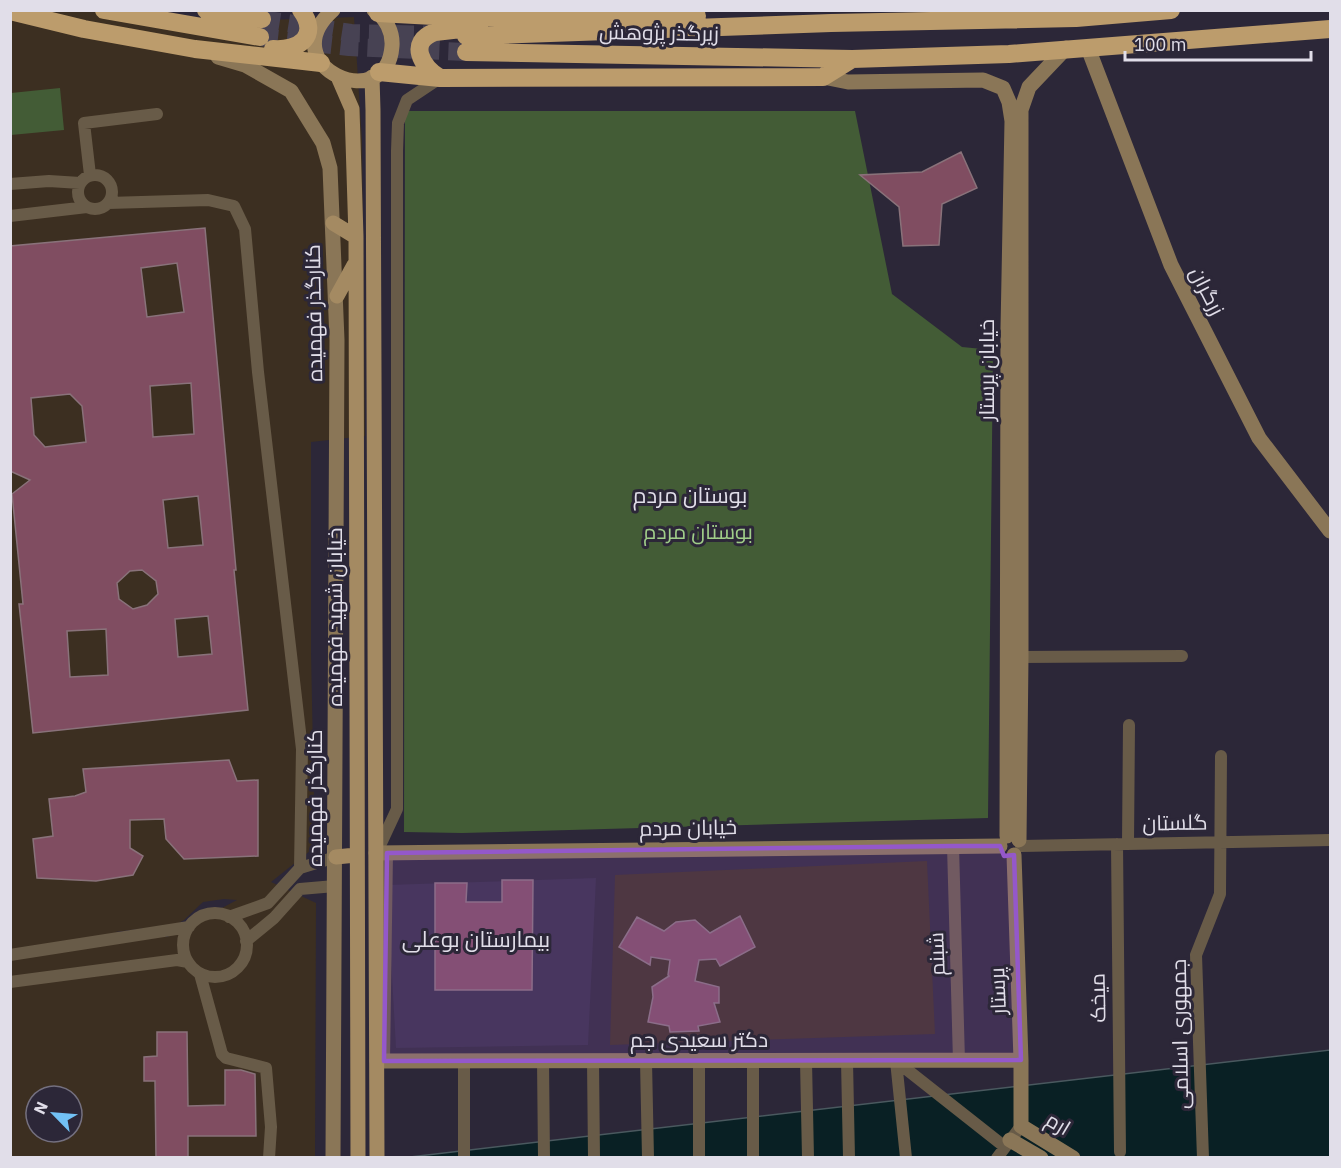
<svg xmlns="http://www.w3.org/2000/svg" width="1341" height="1168" font-family="'IBM Plex Sans',Cairo,sans-serif">
<style>
.built{fill:#352e45}
.education{fill:#3c2f21;fill-rule:evenodd}
.green{fill:#435c36}
.water{fill:#092024;stroke:#4a595f;stroke-width:1.5}
.building{fill:#804d61;stroke:#89727a;stroke-width:1.5;fill-rule:evenodd}
.lines{fill:none;stroke-linecap:round;stroke-linejoin:round}
.highway-tunnel{stroke:#474253;stroke-width:18;stroke-dasharray:18 9;stroke-linecap:butt}
.street{stroke:#685b48;stroke-width:12}
.secondary{stroke:#8a7657;stroke-width:15}
.primary{stroke:#a48a62;stroke-width:15}
.highway{stroke:#bc9c6c;stroke-width:18}
.marked{fill:#9458ca;fill-opacity:0.2;stroke:#9458ca;stroke-width:4.5;stroke-linejoin:round}
.labels{text-anchor:middle;stroke-width:6;stroke-linejoin:round;paint-order:stroke}
.street-label{font-size:21px;fill:#e1dee9;stroke:#2c2738}
.park-label{font-size:21px;fill:#a0ce89;stroke:#2c2738}
.neighbourhood-label{font-size:22px;fill:#e1dee9;stroke:#2c2738}
</style>
<rect width="100%" height="100%" fill="#2c2738"/>
<path class="built" d="M596,878L588,1045L396,1048L387,885Z"/>
<path class="education" d="M10,11H160L214,22L354,17L362,140L365,436L311,442V653L315,847L271,882L316,903L315,1157H11ZM224,899L237,900L167,937L115,932L177,924L184,920L203,902ZM36,1096H72V1132H36Z
M927,861L935,1034L610,1045L615,875Z"/>
<path class="green" d="M60,88L64,130L11,135V93Z
M405,111H855L892,294L962,347L993,350L988,818L462,833L404,832Z"/>
<path class="water" d="M1330,1050V1157H410Z"/>
<path class="building" d="M961,152L977,188L942,204L939,245L903,246L899,207L860,175L922,172Z
M205,228L236,570H234L248,710L33,733L19,604H23L12,494L30,480L10,471V246ZM177,263L184,312L147,317L141,268ZM191,383L194,434L153,437L150,386ZM70,394L82,406L86,442L45,447L34,435L31,398ZM198,496L203,545L168,548L163,500ZM142,570L156,581L158,594L147,605L133,609L119,599L117,583L130,571ZM208,616L212,654L178,657L175,619ZM106,629L108,675L70,677L67,631Z
M229,760L237,781L258,780V856L184,859L166,839L164,819L130,820V848L143,856L133,875L96,881L37,878L33,839L53,836L49,799L75,796L86,792L83,769Z
M502,880H533L532,990H435V883H467L466,902H502Z
M740,916L755,947L720,966L716,959L699,960L695,981L719,987V1003H714L720,1022L698,1026L699,1031L670,1032L669,1026L648,1022L653,997L652,987L669,976L668,975L670,960L651,957L650,965L619,947L637,917L664,931L676,922L695,920L710,933Z
M157,1032H187L188,1106L225,1105V1070H241L255,1074L256,1136H188V1158H156L155,1081H144V1057L157,1056Z"/>
<g class="lines">
<path class="highway-tunnel" d="M262,19L351,33L440,35
M260,37L349,47L466,52"/>
<path class="street" d="M78 192a17 17 0 1 1 34 0a17 17 0 1 1-34 0Z
M90,175L84,123L157,114
M10,184L49,181L80,183
M108,203L208,200L234,206L245,229L258,372L302,749L300,868
M10,216L87,207
M1021,657L1182,656
M1128,843L1129,725
M1117,844L1120,1152
M953,846L959,1061
M1021,846L1330,840
M377,852L397,809V151L398,123L407,100L440,78
M183 945a32 32 0 1 1 64 0a32 32 0 1 1-64 0Z
M229,917L268,903L300,868L336,857
M246,941L274,918L300,889L335,886
M10,955L189,927
M200,974L222,1054L226,1058L266,1068L271,1127L269,1158
M10,982L177,960L188,962
M384,1061L387,853
M464,1061V1158
M543,1061L544,1158
M593,1061L594,1158
M646,1061L648,1158
M753,1061V1158
M806,1061L808,1158
M847,1061L849,1158
M896,1061L1005,1147
M896,1061L906,1158
M699,1158V1061
M997,1158L1021,1126
M1203,1158L1196,955L1220,894L1221,756"/>
<path class="secondary" d="M1088,48L1171,265L1259,438L1330,531
M218,57L245,65L291,91L323,143L330,168L337,340L333,1158
M823,77L848,82L983,80L1003,88L1009,102L1012,121L1008,329L1007,836
M1019,840L1021,657V110L1029,87L1066,48
M376,853L1000,846
M1014,855L1021,1060V1126L1073,1158
M377,1061L1021,1060
M1010,1140L1041,1158"/>
<path class="primary" d="M333,10C270,66 387,117 392,46C393,32 386,18 374,10
M372,77L373,110L377,1158
M339,79L352,109L356,237L358,1158
M333,223L356,237
M337,296L354,265
M336,857L356,855"/>
<path class="highway" d="M104,10L260,37
M206,10L262,19
M10,11L84,29L195,49L321,63
M378,13L452,17L697,16
M466,36L831,23L1076,18L1171,10
M273,49C299,51 320,36 301,10
M466,52L852,59L1009,54L1330,29
M379,72L440,78L823,77L852,59
M440,78C422,67 407,42 435,32L479,27"/>
</g>
<path class="marked" d="M953,846H1000L1004,856L1014,855L1021,1060L384,1061L387,853Z"/>
<g class="labels">
<g class="street-label">
<text transform="translate(659 33) rotate(1)" y="7">زیرگذر پژوهش</text>
<text transform="translate(1207 291) rotate(63)" y="7">زرگران</text>
<text transform="translate(314 313) rotate(-91)" y="7">کنارگذر فهمیده</text>
<text transform="translate(987 370) rotate(-90)" y="7">خیابان پرستار</text>
<text transform="translate(335 617) rotate(-90)" y="7">خیابان شهید فهمیده</text>
<text transform="translate(315 798) rotate(-90)" y="7">کنارگذر فهمیده</text>
<text transform="translate(1175 823) rotate(-1)" y="7">گلستان</text>
<text transform="translate(688 828) rotate(-1)" y="7">خیابان مردم</text>
<text transform="translate(937 954) rotate(-92)" y="7">شبنم</text>
<text transform="translate(998 991) rotate(-92)" y="7">پرستار</text>
<text transform="translate(1098 998) rotate(-91)" y="7">میخک</text>
<text transform="translate(1180 1034) rotate(-91)" y="7">جمهوری اسلامی</text>
<text x="699" y="1047">دکتر سعیدی جم</text>
<text transform="translate(1058 1124) rotate(31)" y="7">ارم</text>
</g>
<g class="park-label">
<text x="698" y="539">بوستان مردم</text>
</g>
<g class="neighbourhood-label">
<text x="690" y="503">بوستان مردم</text>
<text x="476" y="947">بیمارستان بوعلی</text>
</g>
</g>
<rect width="1341" height="1168" fill="none" stroke="#e1dee9" stroke-width="24"/>
<g transform="translate(54 1114) rotate(295)"><circle r="28" fill="#2c2738" stroke="#74707f" stroke-width="1.5"/>
<path d="M0-4.5L10 22L0 15L-10 22Z" fill="#72c1f5"/>
<text y="-9" font-size="16" font-weight="bold" text-anchor="middle" fill="#e1dee9">N</text>
</g>
<path d="M1125 51v9h186v-9" fill="none" stroke="#e1dee9" stroke-width="3"/>
<text x="1134" y="51" font-size="18" fill="#e1dee9" stroke="#2c2738" stroke-width="4.5" paint-order="stroke">100 m</text>
</svg>
